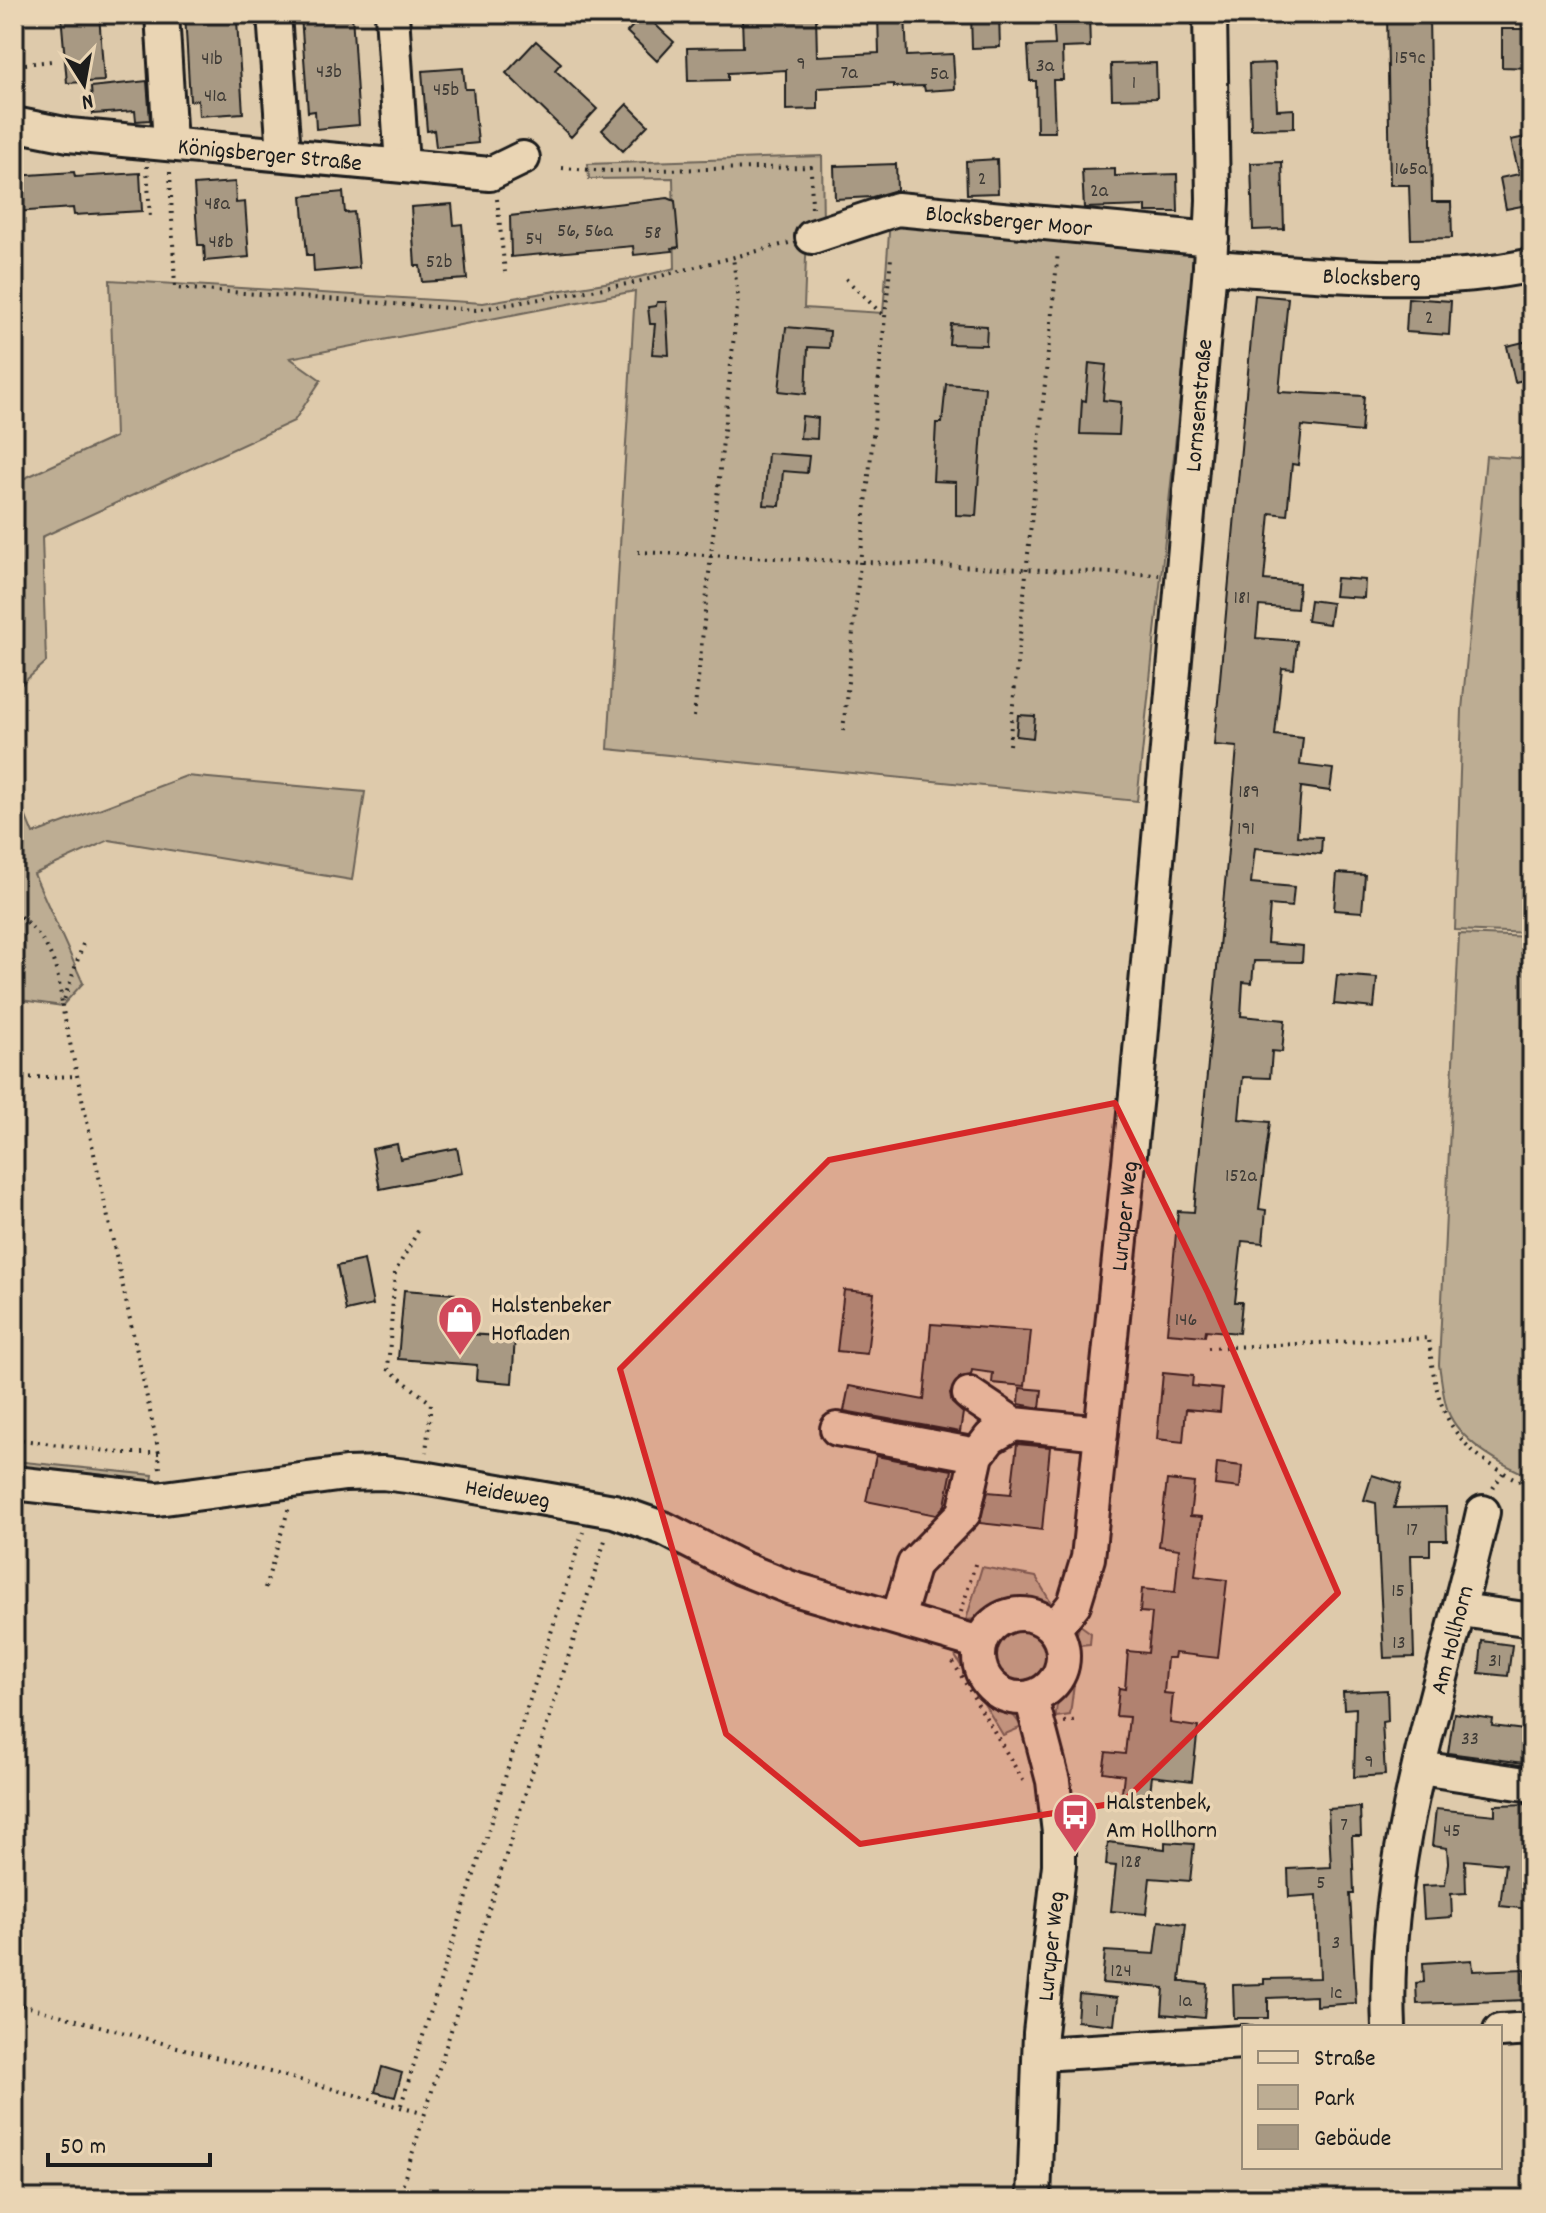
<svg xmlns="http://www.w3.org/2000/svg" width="1546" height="2213" font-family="Dekko,sans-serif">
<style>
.green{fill:#bdad93;stroke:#6c6458;stroke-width:2}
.building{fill:#a89983;stroke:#1c1c1c;stroke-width:2}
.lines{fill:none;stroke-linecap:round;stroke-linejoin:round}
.minor-casing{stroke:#1c1c1c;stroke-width:38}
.path{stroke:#1c1c1c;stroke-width:4;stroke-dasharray:2 6;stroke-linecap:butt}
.minor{stroke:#ead5b4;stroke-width:32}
.marked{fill:#d62828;fill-opacity:0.2;stroke:#d62828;stroke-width:6;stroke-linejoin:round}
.labels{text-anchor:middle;stroke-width:7;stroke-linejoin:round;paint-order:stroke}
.number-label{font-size:20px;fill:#3f3b36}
.street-label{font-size:24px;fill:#1c1c1c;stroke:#ead5b4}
.poi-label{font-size:24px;fill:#1c1c1c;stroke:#ead5b4;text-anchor:start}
</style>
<rect width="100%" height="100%" fill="#decaab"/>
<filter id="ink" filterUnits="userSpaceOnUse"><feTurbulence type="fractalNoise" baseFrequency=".0125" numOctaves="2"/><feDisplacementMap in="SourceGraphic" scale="16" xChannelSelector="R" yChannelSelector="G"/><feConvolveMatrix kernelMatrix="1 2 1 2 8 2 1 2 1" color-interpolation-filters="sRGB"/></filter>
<g filter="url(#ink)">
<path class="green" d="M822,156L823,225L807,232L804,308L883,313L890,220L1196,250L1137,801L608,749L635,291L290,358L321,380L294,421L42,537L46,662L14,691V483L115,437L110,280L483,303L635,278L675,268L673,178L589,179L588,164Z
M1486,456L1532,459V933L1455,930L1462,710Z
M186,776L365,792L352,880L109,840L34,874L83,983L62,1006L14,999V788L33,834Z
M1459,934L1532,937V1477C1504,1466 1464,1444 1450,1416C1443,1402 1442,1381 1439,1365Z
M14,1461L153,1475L152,1483L14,1474Z
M982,1567L1036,1577L1050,1601C1037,1608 1025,1604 1011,1607C995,1610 983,1620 966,1620Z
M1080,1625L1091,1633L1090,1644L1079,1645L1070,1715L1056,1717C1055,1699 1065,1691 1070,1675C1076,1658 1072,1642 1080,1625Z
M993 1656a27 27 0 1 1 54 0a27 27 0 1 1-54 0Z
M955,1656L985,1696L1013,1715L1022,1727L1003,1735Z"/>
<path class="building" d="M61,14H99L104,81L67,83Z
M185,14H227V21H237L243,113L199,116L198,100L190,101Z
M308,14H352L359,125L316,129L315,111L308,112L301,16Z
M644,14L674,42L657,61L627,32Z
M816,14L817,56L879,53L878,14H905L907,56L953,54L955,89L925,91L924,86L894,87V84L818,88V109L786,110V70L728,73V80L688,81L687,48L743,47L742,17Z
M971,14H999L1000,47L972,48Z
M1053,14H1089L1090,47L1062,48L1063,80H1053L1055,132H1037L1036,81H1030L1028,46L1055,45Z
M1387,14H1429L1432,202H1451L1452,238L1411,239L1409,185H1390Z
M1502,29H1532V68L1502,67Z
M536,41L561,63L555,70L597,109L571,137L506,73Z
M1156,63L1157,98L1112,99L1111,64Z
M1275,63L1277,110L1294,109V128L1251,129L1249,64Z
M463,68L465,89H473L478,143L436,147L434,130L427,131L422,71Z
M147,81L150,120L136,121L135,111L93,114L91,87Z
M627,104L648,125L623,151L602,130Z
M1530,136L1532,204L1506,209L1500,178L1519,174L1511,140Z
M997,159L998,193L967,194L966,161Z
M1282,162L1284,229L1253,230L1251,163Z
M896,164L897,190L872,197L835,199L834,166Z
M1115,169V176L1177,174L1178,212H1146V206L1084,208L1082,170Z
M74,172L75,177L140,173L142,211L74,215L73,208L14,212V176Z
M235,182L236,203L245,202L249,257L205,261L204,245H198L194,185Z
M343,192L345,213L354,212L359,268L314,272L313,255H307L302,196Z
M668,198L675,201L679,247L672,248L673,251L634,255L633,246L511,257L510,216Z
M452,204L454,225L462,224L467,279L422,282L420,266H415L411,207Z
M1255,295L1288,298L1279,392L1364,396L1361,432L1302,426L1298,465L1292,464L1287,515L1270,513L1264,580L1299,583L1297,609L1259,606L1256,638L1297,641L1294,669L1282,668L1275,735L1303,738L1300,765L1333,769L1330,791L1301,787L1297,836L1322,837L1321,854L1255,848L1251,883L1294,887L1292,907L1270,905L1267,943L1303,946L1302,962L1254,961L1252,983L1243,982L1241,1016L1285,1020L1282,1052L1272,1051L1270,1078L1243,1077L1239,1119L1270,1122L1259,1209L1266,1210L1263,1243L1242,1241L1235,1302H1242L1239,1333L1206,1330L1205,1336L1167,1333L1178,1211L1194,1212L1227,862L1237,747L1214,745Z
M1408,298L1451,301L1449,335L1406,332Z
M657,302H666L669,355L652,354L655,324H650L648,307L656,306Z
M951,324L987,326L986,345L949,344Z
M786,327L830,331L829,348L808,347L806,394L779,391Z
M1532,340V378L1515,382L1507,346Z
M1089,363L1106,365L1103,400L1121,402L1119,435L1080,434L1082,400L1086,401Z
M946,384L985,387L976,516L956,515V482L933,481L936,423H942Z
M802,416L818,418L817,439L800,438Z
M768,453L809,456L807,473L783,471L780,506L764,505Z
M1336,578L1365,580L1364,598L1334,596Z
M1310,600L1332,603L1329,624L1307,621Z
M1018,715L1035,716L1033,738L1016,736Z
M1337,873L1365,875L1362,912L1334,910Z
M1337,975L1377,978L1374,1008L1334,1004Z
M397,1144L400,1159L457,1148L462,1173L380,1189L372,1149Z
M364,1260L373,1305L346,1311L337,1266Z
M404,1290L455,1294L452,1333L515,1337L512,1383L476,1380L477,1365L398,1359Z
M844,1290L874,1293L867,1354L837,1351Z
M931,1324L1031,1331L1025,1386L992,1383L993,1373L972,1370L971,1375L960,1377L950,1394L952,1403L963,1413L960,1432L844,1411L849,1386L924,1400Z
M1163,1373L1193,1376L1192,1386L1222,1389L1220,1412L1186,1409L1183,1442L1157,1439Z
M1020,1388L1042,1390L1040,1408L1019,1404Z
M1017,1444L1050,1447L1042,1530L979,1523L988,1492L1011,1494Z
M876,1456L952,1470L945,1505L936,1515L866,1501Z
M1217,1463L1242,1466L1240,1488L1215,1485Z
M1372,1475L1401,1484L1394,1508L1446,1507L1447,1540H1430V1555H1411L1414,1657L1384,1658L1376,1503L1364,1500Z
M1167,1480L1194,1483L1190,1516L1202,1517L1195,1576L1227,1580L1218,1658L1175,1653L1174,1658H1167L1164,1693L1173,1694L1170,1723L1198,1727L1192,1781L1152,1776L1149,1802L1121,1799L1124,1775L1103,1772L1106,1752L1125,1754L1129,1717L1116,1716L1119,1688L1125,1689L1128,1651L1148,1653L1152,1613L1140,1612L1142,1589L1175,1592L1179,1549L1159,1546Z
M1482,1641L1512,1645L1508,1676L1479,1673Z
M1387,1690L1388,1721L1382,1722L1385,1775L1354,1777L1356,1708L1344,1709L1343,1692Z
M1454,1713L1493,1719L1492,1726L1532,1731V1764L1448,1753Z
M1530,1804L1531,1844H1526V1879H1532L1530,1909L1500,1906L1505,1864L1465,1860L1466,1893L1451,1894L1452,1917L1424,1919L1422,1886L1445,1885L1448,1863L1447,1848L1432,1846L1436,1809L1495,1815V1805Z
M1360,1807L1361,1836H1352L1354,1894H1350L1356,2003L1316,2006V1996L1268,1998V2018H1234L1233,1985L1264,1984V1979L1320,1978L1317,1895L1289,1897L1288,1869L1331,1867L1328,1809Z
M1108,1842L1165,1849V1842L1194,1844L1190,1881L1150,1878L1146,1914L1111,1911L1116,1866L1106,1865Z
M1159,1921L1186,1924L1180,1981L1207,1984L1204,2018L1162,2014L1164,1988L1102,1983L1105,1951L1155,1954Z
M1472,1960L1473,1971L1525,1969L1527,2000L1417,2004L1416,1983L1424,1982L1423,1963Z
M1079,1994L1117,1998L1114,2025L1077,2021Z
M382,2067L402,2073L395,2097L375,2092Z"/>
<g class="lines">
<g class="minor-casing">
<g id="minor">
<path d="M162,14L170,143"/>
<path d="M274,14L284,153"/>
<path d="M392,14L402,165"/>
<path id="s1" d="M14,124L69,135L490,174L523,158"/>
<path id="s2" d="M812,237L897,209L1212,239"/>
<path id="s3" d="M1210,267C1316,273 1428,288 1532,265"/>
<path d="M969,1394L1014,1424L1101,1433"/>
<path d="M837,1429L977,1455"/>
<path id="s4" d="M14,1483L157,1499L345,1474L383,1473L423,1478L614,1511L665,1529L741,1568L791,1588L980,1643"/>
<path d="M1461,1610L1532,1620"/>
<circle cx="1021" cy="1656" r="42"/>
<path d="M898,1618L914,1564L964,1513L977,1455L990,1438L1014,1424"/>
<path id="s5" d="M1054,1629L1074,1604L1088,1558L1137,1085L1210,267L1213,200L1210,14"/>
<path d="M1031,1697L1053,1781L1059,1833V1865L1040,2033L1034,2199"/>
<path d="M1420,1768L1532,1785"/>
<path id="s6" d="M1389,2027C1381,1851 1445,1681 1483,1512"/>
<path d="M1500,2031L1532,2029"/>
<path d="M1040,2054L1244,2042"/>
</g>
</g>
<path class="path" d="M25,64L52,61
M147,166L150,218
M562,168L608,171L811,167L812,211
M170,172L175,288L476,310L633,283L789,243
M497,199L505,272
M846,279L885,317
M638,552L1159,575
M694,717L738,297L733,257
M843,731L891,258
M1009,745L1058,252
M14,911C49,940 57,960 62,1004
M83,944L62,1006L159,1453L160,1473
M14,1078L77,1076
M418,1231L395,1272L388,1369L431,1403L426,1452
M1208,1348L1429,1338C1436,1420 1456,1452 1532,1487
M14,1439L122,1453H159
M1493,1488L1503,1473
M265,1588L289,1507
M961,1612L976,1561
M953,1662L1024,1782
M1064,1722L1079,1720
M14,2003L422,2113
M401,2105L583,1532
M398,2199L606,1537"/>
<use href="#minor" class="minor"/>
</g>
</g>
<path class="marked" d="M1115,1103L1208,1293L1338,1593L1123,1802L860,1844L726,1734L620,1369L829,1160Z"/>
<defs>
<g id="shop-pin" transform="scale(2.3)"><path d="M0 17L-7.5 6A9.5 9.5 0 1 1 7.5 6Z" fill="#d1495b" stroke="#ead5b4"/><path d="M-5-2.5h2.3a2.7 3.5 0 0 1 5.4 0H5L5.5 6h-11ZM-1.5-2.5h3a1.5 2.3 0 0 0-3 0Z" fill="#fff"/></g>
<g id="bus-pin" transform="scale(2.3)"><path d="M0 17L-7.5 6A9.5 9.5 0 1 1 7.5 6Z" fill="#d1495b" stroke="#ead5b4"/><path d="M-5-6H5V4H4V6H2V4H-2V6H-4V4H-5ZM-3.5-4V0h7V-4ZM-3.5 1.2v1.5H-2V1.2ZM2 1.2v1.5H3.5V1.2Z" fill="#fff"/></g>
</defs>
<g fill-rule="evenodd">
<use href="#shop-pin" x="460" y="1318"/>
<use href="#bus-pin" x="1075" y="1815"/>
</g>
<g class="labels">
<g class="number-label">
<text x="1410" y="63">159c</text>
<text x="212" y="64">41b</text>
<text x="801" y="69">9</text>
<text x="1045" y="71">3a</text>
<text x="329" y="77">43b</text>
<text x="849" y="78">7a</text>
<text x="939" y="79">5a</text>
<text x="1134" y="88">1</text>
<text x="446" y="95">45b</text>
<text x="215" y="101">41a</text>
<text x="1411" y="174">165a</text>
<text x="982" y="184">2</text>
<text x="1099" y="196">2a</text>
<text x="217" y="209">48a</text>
<text x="585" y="236">56, 56a</text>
<text x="653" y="238">58</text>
<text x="534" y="244">54</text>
<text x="221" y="247">48b</text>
<text x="439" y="267">52b</text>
<text x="1429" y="323">2</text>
<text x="1242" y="603">181</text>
<text x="1249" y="797">189</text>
<text x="1246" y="834">191</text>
<text x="1241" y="1181">152a</text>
<text x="1186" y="1325">146</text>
<text x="1412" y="1535">17</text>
<text x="1398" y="1596">15</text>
<text x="1399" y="1648">13</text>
<text x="1495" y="1666">31</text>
<text x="1470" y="1744">33</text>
<text x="1369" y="1767">9</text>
<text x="1344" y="1830">7</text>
<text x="1452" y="1836">45</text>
<text x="1131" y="1867">128</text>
<text x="1321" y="1888">5</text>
<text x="1336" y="1948">3</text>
<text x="1121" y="1976">124</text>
<text x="1336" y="1998">1c</text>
<text x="1185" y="2006">1a</text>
<text x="1097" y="2016">1</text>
</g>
<g class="street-label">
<text dy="8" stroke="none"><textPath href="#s1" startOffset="258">Königsberger Straße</textPath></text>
<text dy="8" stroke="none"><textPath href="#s2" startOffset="202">Blocksberger Moor</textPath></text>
<text dy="8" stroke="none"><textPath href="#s3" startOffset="162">Blocksberg</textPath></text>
<text dy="8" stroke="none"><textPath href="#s5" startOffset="1238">Lornsenstraße</textPath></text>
<text dy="8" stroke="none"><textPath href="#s5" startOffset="424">Luruper Weg</textPath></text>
<text dy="8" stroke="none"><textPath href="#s4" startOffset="498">Heideweg</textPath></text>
<text dy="8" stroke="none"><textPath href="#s6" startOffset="394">Am Hollhorn</textPath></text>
<text transform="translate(1050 1946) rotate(-84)" y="8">Luruper Weg</text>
</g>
<g class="poi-label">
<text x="491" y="1312">Halstenbeker<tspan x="491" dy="28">Hofladen</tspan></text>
<text x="1106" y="1809">Halstenbek,<tspan x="1106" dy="28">Am Hollhorn</tspan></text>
</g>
</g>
<rect width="1546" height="2213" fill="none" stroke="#ead5b4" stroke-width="48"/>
<rect x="24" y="24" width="1498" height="2165" fill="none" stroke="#1c1c1c" stroke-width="3" filter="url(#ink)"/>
<rect x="1242" y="2025" width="260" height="144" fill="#ead5b4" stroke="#988b77" stroke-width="2"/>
<rect x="1258" y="2051" width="40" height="12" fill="#ead5b4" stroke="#988b77" stroke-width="2"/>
<text x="1314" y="2065" font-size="24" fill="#1c1c1c">Straße</text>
<rect x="1258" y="2085" width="40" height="24" fill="#bdad93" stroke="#988b77" stroke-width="2"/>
<text x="1314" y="2105" font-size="24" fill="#1c1c1c">Park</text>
<rect x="1258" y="2125" width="40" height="24" fill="#a89983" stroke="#988b77" stroke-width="2"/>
<text x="1314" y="2145" font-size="24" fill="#1c1c1c">Gebäude</text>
<g transform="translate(84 84) rotate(169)" stroke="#ead5b4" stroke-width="6" paint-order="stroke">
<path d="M0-6L14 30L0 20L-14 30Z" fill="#1c1c1c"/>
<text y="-12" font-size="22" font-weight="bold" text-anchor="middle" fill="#1c1c1c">N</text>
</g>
<path d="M48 2153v12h162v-12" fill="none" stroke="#1c1c1c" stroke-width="4"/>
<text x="60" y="2153" font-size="24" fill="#1c1c1c" stroke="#ead5b4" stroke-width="6" paint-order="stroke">50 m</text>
</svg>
